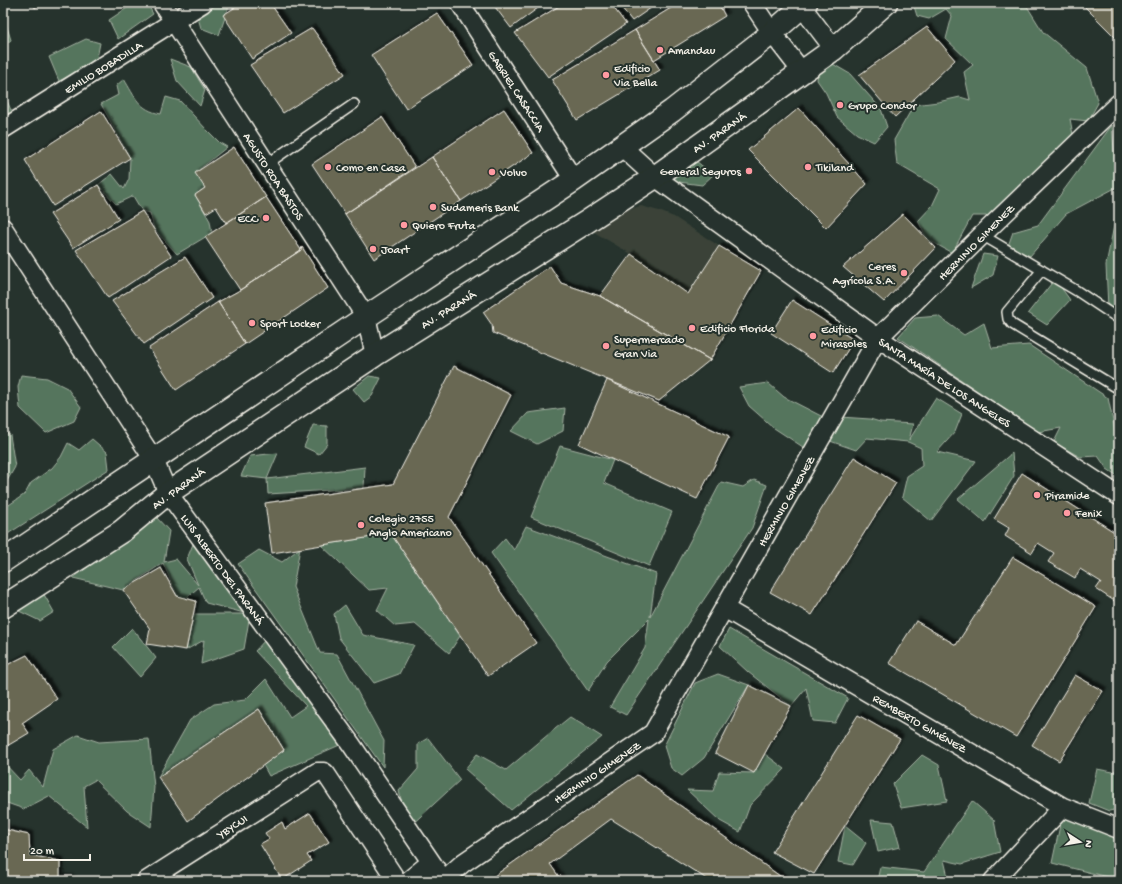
<svg xmlns="http://www.w3.org/2000/svg" width="1122" height="884" font-family="'Gochi Hand',sans-serif">
<style>
.built{fill:#3a4338}
.green{fill:#55745d;stroke:#a4b2a2}
.building{fill:#696853;stroke:#f4f1e8;filter:url(#shadow)}
.lines{fill:none;stroke-linecap:round;stroke-linejoin:round}
.service-casing{stroke:#f4f1e8;stroke-width:12}
.minor-casing{stroke:#f4f1e8;stroke-width:21}
.tertiary-casing{stroke:#f4f1e8;stroke-width:25}
.service{stroke:#26332d;stroke-width:9}
.minor{stroke:#26332d;stroke-width:18}
.tertiary{stroke:#26332d;stroke-width:22}
.poi-dot{fill:#ff9aa2;stroke:#26332d;stroke-width:1.5}
.labels{text-anchor:middle;stroke-width:4;stroke-linejoin:round;paint-order:stroke}
.poi-label{font-size:12px;fill:#f4f1e8;stroke:#26332d;text-anchor:start}
.street-label{font-size:12px;fill:#f4f1e8;stroke:#26332d}
</style>
<defs>
<filter id="shadow"><feDropShadow dx="3.5" dy="-3.5" stdDeviation="1" flood-color="#0009"/></filter>
</defs>
<rect width="100%" height="100%" fill="#26332d"/>
<filter id="ink" filterUnits="userSpaceOnUse"><feTurbulence type="fractalNoise" baseFrequency=".025" numOctaves="2"/><feDisplacementMap in="SourceGraphic" scale="8" xChannelSelector="R" yChannelSelector="G"/><feConvolveMatrix kernelMatrix="1 2 1 2 8 2 1 2 1" color-interpolation-filters="sRGB"/></filter>
<g filter="url(#ink)">
<path class="built" d="M641,206L659,211L674,217L719,246L688,294L631,254L589,229L622,211Z"/>
<path class="green" d="M125,3H147L153,14L118,39L109,20L127,8Z
M197,3H230L219,35L201,28L195,8Z
M913,3H1025L1043,32L1087,68L1098,103L1088,121L1070,119L1075,145L990,216H972L952,253L927,239L918,221L932,206L940,189L897,164L894,140L914,105L938,102L960,97L970,100L964,72L973,65L946,39L952,16L946,9L929,19L917,16Z
M3,14L11,40L3,46Z
M86,39L100,43L96,63L59,81L49,57Z
M170,59L191,67L205,90L200,106L177,81Z
M831,63L850,74L881,109L887,127L874,142L857,134L837,117L826,93L817,80L818,72Z
M124,79C135,97 139,110 161,114L166,97L180,101L206,129L220,143L227,147L195,173L209,185L195,195L210,221L212,233L177,254L154,229L150,213L142,211L133,196L116,204L98,185L112,174L124,189L129,179L130,158L101,104L118,95L116,86Z
M3,91L13,115L3,123Z
M1112,125L1117,187L1066,214L1030,256L1008,246L1013,232L1038,225Z
M690,156L713,175L702,185L671,181L673,164Z
M1119,201V312L1108,308L1106,265Z
M983,254L998,256L993,275L971,288Z
M1055,279L1070,300L1047,325L1028,313Z
M938,316L964,335L984,323L992,348L1029,345L1108,398L1116,435H1119V477L1107,469L1098,456L1080,457L1054,442L1061,428L1038,432L898,337L915,318Z
M21,375L47,378L67,388L81,407L74,421L46,433L20,408L18,387Z
M369,376L381,378L372,396L364,402L353,389Z
M768,383L784,397L823,417L806,449L774,428L749,406L739,387Z
M936,398L962,414L955,432L937,452L976,461L931,521L902,497L907,476L922,466L921,448L908,442L867,438L856,450L830,441L840,417L870,419L880,422L913,424L909,440Z
M565,408L563,431L537,444L511,431L528,413Z
M313,425L327,426V444L319,454L304,447Z
M3,431L10,435L15,467L3,488Z
M92,439L107,452L109,469L3,537V509L25,494L31,483L52,468L61,457L68,443L79,450Z
M560,446L613,460L604,483L672,512L649,566L531,517Z
M278,453L267,479L365,467L364,488L268,494L267,479L241,476L250,456Z
M1012,453L1014,476L985,522L958,499Z
M754,480L767,485L752,528L626,715L610,707L645,648L649,619L607,661L588,691L491,553L505,538L514,550L526,526L656,574L650,617L721,482L743,487Z
M156,517L169,531L164,562L176,559L198,585L187,559L197,534L250,614L244,649L201,664L204,640L186,650L193,614H248L206,603L199,587L186,598L177,596L163,563L123,590L73,578Z
M391,534L460,636L449,653L415,624L395,626L377,610L388,588L369,590L321,545Z
M300,548L293,587L320,653L337,654L384,741L383,767L238,564L259,550L282,562Z
M38,584L54,612L40,621L19,611L9,600Z
M345,605L363,635L414,645L399,674L374,683L339,638L334,614Z
M132,628L156,658L140,677L113,647Z
M729,629L848,698L835,723L813,721L806,688L791,706L748,672L720,646Z
M266,639L342,744L269,776L263,765L284,750L259,709L158,777L190,720L214,704L245,700L266,679L290,717L306,706L255,651Z
M718,674L749,685L704,758L682,776L671,768L664,746L695,683Z
M570,717L602,737L511,810L465,769L477,754L506,770L550,733Z
M78,735L99,742L149,739L154,787L151,827L127,811L95,780L84,786L87,827L49,796L24,809L4,802L3,800V762L20,780L29,770L43,787L53,749Z
M428,738L460,780L408,828L399,791L418,769V744Z
M765,754L785,769L750,805L740,832L720,821L687,790L713,791L719,772L754,773Z
M922,755L939,765L947,801L901,808L893,784Z
M1119,768V809L1109,811L1089,803L1097,769L1113,772Z
M972,801L994,820L1000,852L962,864L944,860L949,881H877L880,867L924,872Z
M1062,816L1119,830V880L1052,863Z
M871,820L893,822L900,847L878,852Z
M845,826L866,843L853,865L838,862Z"/>
<path class="building" d="M32,3H42L35,8Z
M242,3H270L291,33L252,59L223,15Z
M492,3H541L542,5L511,28Z
M564,3H610L626,24L548,77L515,33Z
M618,3H658L632,21Z
M679,3H718L725,16L654,60L635,30Z
M1081,3H1119V41Z
M437,13L473,65L406,109L371,55Z
M927,27L955,60L895,117L859,75Z
M312,28L345,74L283,113L250,65Z
M635,30L660,70L577,120L552,80Z
M799,108L867,184L826,228L748,150Z
M504,109L533,153L461,201L432,157Z
M101,111L130,158L53,206L25,160Z
M382,117L415,167L345,214L312,164Z
M234,147L266,197L226,223L216,207L206,213L195,195L205,188L195,173Z
M432,157L461,201L374,259L345,214Z
M98,185L119,219L73,248L50,214Z
M266,197L301,250L240,290L205,237Z
M142,211L171,256L108,298L76,250Z
M903,214L936,248L884,302L843,267Z
M719,246L761,271L710,360L600,296L631,254L688,294Z
M302,247L328,288L245,344L218,302L240,290L301,250Z
M185,257L212,298L144,344L112,301Z
M550,266L561,283L600,296L710,360L659,401L493,333L492,325L483,312Z
M792,300L854,340L833,373L771,333Z
M218,302L245,344L176,390L149,348Z
M454,366L511,395L449,517L536,643L488,676L391,534L272,553L265,503L393,484Z
M607,380L729,437L697,499L579,444Z
M854,457L896,483L812,615L770,592Z
M1022,473L1119,535V604L1096,589L1101,582L1080,569L1075,578L1048,562L1054,553L1038,543L1032,553L1005,536L1009,528L994,519Z
M1013,557L1096,607L1016,737L889,663L916,621L956,645Z
M161,568L177,596L196,601L186,650L147,644L150,629L123,590Z
M27,655L57,699L22,723L29,733L7,746L3,741V667Z
M1075,675L1103,691L1059,761L1032,745Z
M749,685L791,706L754,773L715,753Z
M259,709L284,750L188,821L158,777Z
M858,715L900,739L814,874L772,852Z
M637,775L787,881H710L611,819L550,864L562,881H487Z
M310,813L329,842L307,855L311,861L282,880L260,844L269,839L265,833L282,822L285,829Z
M3,824L7,830L29,835L30,855L60,861V878L71,879V881H5L7,874H3V856L8,834L3,833Z"/>
<g class="lines">
<g class="service-casing">
<path id="service" d="M267,164L354,104
M982,235L1077,291L1119,319
M1042,270L1007,312L1008,319L1012,324L1119,389"/>
</g>
<g class="minor-casing">
<path id="minor" d="M162,3L366,317L375,355
M460,3L574,180
M752,3L772,33L803,73
M799,3L834,49
M3,129L203,3
M621,146L655,177L878,338L1119,496
M3,228L154,460L168,493L351,744L444,881
M724,608L1063,807L1119,829
M444,880L463,863L653,733L878,338L982,235L1119,103
M146,881L317,772H324L326,774L397,881
M408,881L431,862
M993,881L1063,807"/>
</g>
<g class="tertiary-casing">
<path id="tertiary" d="M3,561L366,317L574,180L672,111L772,33L806,3
M3,607L122,531L168,493L375,355L588,221L655,177L834,49L886,3"/>
</g>
<use href="#service" class="service"/>
<use href="#minor" class="minor"/>
<use href="#tertiary" class="tertiary"/>
</g>
</g>
<g class="poi-dot">
<circle cx="660" cy="50" r="4"/>
<circle cx="606" cy="75" r="4"/>
<circle cx="840" cy="105" r="4"/>
<circle cx="328" cy="167" r="4"/>
<circle cx="808" cy="167" r="4"/>
<circle cx="749" cy="171" r="4"/>
<circle cx="492" cy="172" r="4"/>
<circle cx="433" cy="207" r="4"/>
<circle cx="266" cy="218" r="4"/>
<circle cx="404" cy="225" r="4"/>
<circle cx="373" cy="249" r="4"/>
<circle cx="904" cy="273" r="4"/>
<circle cx="252" cy="323" r="4"/>
<circle cx="692" cy="328" r="4"/>
<circle cx="813" cy="336" r="4"/>
<circle cx="606" cy="346" r="4"/>
<circle cx="1037" cy="495" r="4"/>
<circle cx="1067" cy="513" r="4"/>
<circle cx="361" cy="525" r="4"/>
</g>
<g class="labels">
<g class="poi-label">
<text x="668" y="54">Amandau</text>
<text x="614" y="72">Edificio<tspan x="614" dy="14">Via Bella</tspan></text>
<text x="848" y="109">Grupo Condor</text>
<text x="336" y="171">Como en Casa</text>
<text x="816" y="171">Tikiland</text>
<text x="741" y="175" text-anchor="end">General Seguros</text>
<text x="500" y="176">Volvo</text>
<text x="441" y="211">Sudameris Bank</text>
<text x="258" y="222" text-anchor="end">ECC</text>
<text x="412" y="229">Quiero Fruta</text>
<text x="381" y="253">Joart</text>
<text x="896" y="270" text-anchor="end">Ceres<tspan x="896" dy="14">Agrícola S.A.</tspan></text>
<text x="260" y="327">Sport Locker</text>
<text x="700" y="332">Edificio Florida</text>
<text x="821" y="333">Edificio<tspan x="821" dy="14">Mirasoles</tspan></text>
<text x="614" y="343">Supermercado<tspan x="614" dy="14">Gran Via</tspan></text>
<text x="1045" y="499">Piramide</text>
<text x="1075" y="517">Fenix</text>
<text x="369" y="522">Colegio 2755<tspan x="369" dy="14">Anglo Americano</tspan></text>
</g>
<g class="street-label">
<text transform="translate(103 67) rotate(-32)" y="4">EMILIO BOBADILLA</text>
<text transform="translate(517 91) rotate(57)" y="4">GABRIEL CASACCIA</text>
<text transform="translate(719 132) rotate(-35)" y="4">AV. PARANÁ</text>
<text transform="translate(274 176) rotate(57)" y="4">AGUSTO ROA BASTOS</text>
<text transform="translate(976 242) rotate(-45)" y="4">HERMINIO GIMENEZ</text>
<text transform="translate(448 309) rotate(-32)" y="4">AV. PARANÁ</text>
<text transform="translate(945 382) rotate(33)" y="4">SANTA MARÍA DE LOS ANGELES</text>
<text transform="translate(178 488) rotate(-36)" y="4">AV. PARANÁ</text>
<text transform="translate(786 501) rotate(-60)" y="4">HERMINIO GIMENEZ</text>
<text transform="translate(223 569) rotate(54)" y="4">LUIS ALBERTO DEL PARANÁ</text>
<text transform="translate(920 723) rotate(30)" y="4">REMBERTO GIMÉNEZ</text>
<text transform="translate(597 772) rotate(-34)" y="4">HERMINIO GIMENEZ</text>
<text transform="translate(232 826) rotate(-33)" y="4">YBYCUI</text>
</g>
</g>
<rect width="1122" height="884" fill="none" stroke="#26332d" stroke-width="16"/>
<rect x="8" y="8" width="1106" height="868" fill="none" stroke="#f4f1e8" stroke-width="1.5" filter="url(#ink)"/>
<g transform="translate(1080 842) rotate(102)" stroke="#26332d" stroke-width="3" paint-order="stroke">
<path d="M0-3L7 15L0 10L-7 15Z" fill="#f4f1e8"/>
<text y="-6" font-size="11" font-weight="bold" text-anchor="middle" fill="#f4f1e8">N</text>
</g>
<path d="M24 854v6h66v-6" fill="none" stroke="#f4f1e8" stroke-width="2"/>
<text x="30" y="854" font-size="12" fill="#f4f1e8" stroke="#26332d" stroke-width="3" paint-order="stroke">20 m</text>
</svg>
